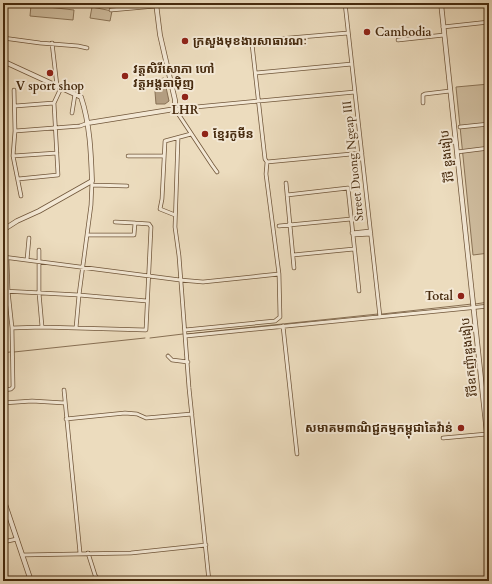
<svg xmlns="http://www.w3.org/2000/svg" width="492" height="584" font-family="Cardo,'Noto Sans Khmer',serif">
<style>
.green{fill:#d0bea0;stroke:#8b7457}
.water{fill:#b49f82;stroke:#887054}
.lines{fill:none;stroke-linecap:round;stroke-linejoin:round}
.stream{stroke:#887054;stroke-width:1}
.minor-casing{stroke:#70563a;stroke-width:4.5}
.tertiary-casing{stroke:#70563a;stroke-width:5.5}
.minor{stroke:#f3e8d5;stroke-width:3}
.tertiary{stroke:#f3e8d5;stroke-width:4}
.poi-dot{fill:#8f2418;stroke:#f3e8d5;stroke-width:1.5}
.labels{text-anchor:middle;stroke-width:4;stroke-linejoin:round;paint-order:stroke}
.poi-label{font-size:12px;font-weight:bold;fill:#462a0e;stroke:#f3e8d5;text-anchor:start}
.street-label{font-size:12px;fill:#462a0e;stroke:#f3e8d5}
</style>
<rect width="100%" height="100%" fill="#ecdcbe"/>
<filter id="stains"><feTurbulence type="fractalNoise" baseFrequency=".005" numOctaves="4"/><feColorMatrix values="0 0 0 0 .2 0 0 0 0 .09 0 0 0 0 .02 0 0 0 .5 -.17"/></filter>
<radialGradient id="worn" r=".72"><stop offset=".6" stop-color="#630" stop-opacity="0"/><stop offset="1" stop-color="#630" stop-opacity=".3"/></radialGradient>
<path class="green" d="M31,5L74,10L73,20L30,16Z
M92,7L112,11L110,21L90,18Z
M489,84V253L473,255L456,87Z"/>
<path class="water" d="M164,78L169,101L165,104H156L154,80Z"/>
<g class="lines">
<path class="stream" d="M475,304L489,302
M382,314L472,304
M187,334L378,314
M150,338L183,334
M14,352L145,338
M3,353L10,352"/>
<g class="minor-casing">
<path id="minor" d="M345,3L380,317
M111,10L156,6
M443,27L489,22
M3,38L40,43L78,46L87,48
M398,40L444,35
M52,43L57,86
M256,73L352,64
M14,90L15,131L13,156L21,196
M423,103V95L425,94L450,91
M15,106L54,103
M72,113L75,94
M460,127L489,124
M15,131L80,126L88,123
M178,138L175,227L179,256L189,388L209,581
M448,152L449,142H456
M457,152L489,148
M13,156L57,153
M128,156H164
M267,162L362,153
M217,172L212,165L175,109L355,92
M18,179L58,175L54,103L61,88
M286,183L294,268
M92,185L127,186
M287,195L348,188L359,291
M175,215L160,209L162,199L165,141L191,134
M279,226L351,219
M352,233L370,231
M87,235H134L135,223L115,222
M353,235L371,234
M39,250V293L42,327
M293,255L354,249
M3,257L180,280L203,282L279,274
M27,260L29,238
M3,291L79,295L147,301
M283,326L297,454
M12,328L42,327L146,330L151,227L149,224L135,223
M76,328L79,295L91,205L92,181
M185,330L275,321L280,317L279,274L266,174L267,162L265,159L252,44L254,41L348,33
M186,336L489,306
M168,356L172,360L188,362
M3,390L11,389L13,387L12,328L8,291L7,258
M64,390L80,553
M3,403L32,401L65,403
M66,419L125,413L137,414L146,418L192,414
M443,438L487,434
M3,542L17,539
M88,553L95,575L99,581
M22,555L131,553L206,545"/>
</g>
<g class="tertiary-casing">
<path id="tertiary" d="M441,3L489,453
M3,60L7,63L81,97C90,124 91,153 92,181L39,211L17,221L3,230
M88,123L175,109V100L160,35L156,3
M3,498L31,581"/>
</g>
<use href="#minor" class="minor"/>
<use href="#tertiary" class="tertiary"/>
</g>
<g class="poi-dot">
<circle cx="367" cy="32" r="4"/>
<circle cx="185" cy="41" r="4"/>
<circle cx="50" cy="73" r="4"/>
<circle cx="125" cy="76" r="4"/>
<circle cx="185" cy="97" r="4"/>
<circle cx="205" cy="134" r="4"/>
<circle cx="461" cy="296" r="4"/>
<circle cx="461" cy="428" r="4"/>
</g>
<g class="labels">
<g class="poi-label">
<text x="375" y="36">Cambodia</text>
<text x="193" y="45">ក្រសួងមុខងារសាធារណៈ</text>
<text x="133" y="73">វត្តសិរីសោភា ហៅ<tspan x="133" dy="14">វត្តអង្តតាម៉ិញ</tspan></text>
<text x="50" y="90" text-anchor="middle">V sport shop</text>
<text x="185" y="114" text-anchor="middle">LHR</text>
<text x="213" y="138">ខ្មែរកូមីន</text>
<text x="453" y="300" text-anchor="end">Total</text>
<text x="453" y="432" text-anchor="end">សមាគមពាណិជ្ជកម្មកម្ពុជាតៃវ៉ាន់</text>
</g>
<g class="street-label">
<text transform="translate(447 156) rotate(-96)" y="4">វិថី ឌួងងៀប</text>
<text transform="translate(353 161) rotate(-96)" y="4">Street Duong Ngeap III</text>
<text transform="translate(469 357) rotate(-96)" y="4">វិថីឧកញ៉ាឌួងងៀប</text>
</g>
</g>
<rect width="492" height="584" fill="none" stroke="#ecdcbe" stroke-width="16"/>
<rect x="4" y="4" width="484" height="576" fill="none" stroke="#462a0e" stroke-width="2"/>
<rect x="8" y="8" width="476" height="568" fill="none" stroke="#462a0e"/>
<rect width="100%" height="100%" filter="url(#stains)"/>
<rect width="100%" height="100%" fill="url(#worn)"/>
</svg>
